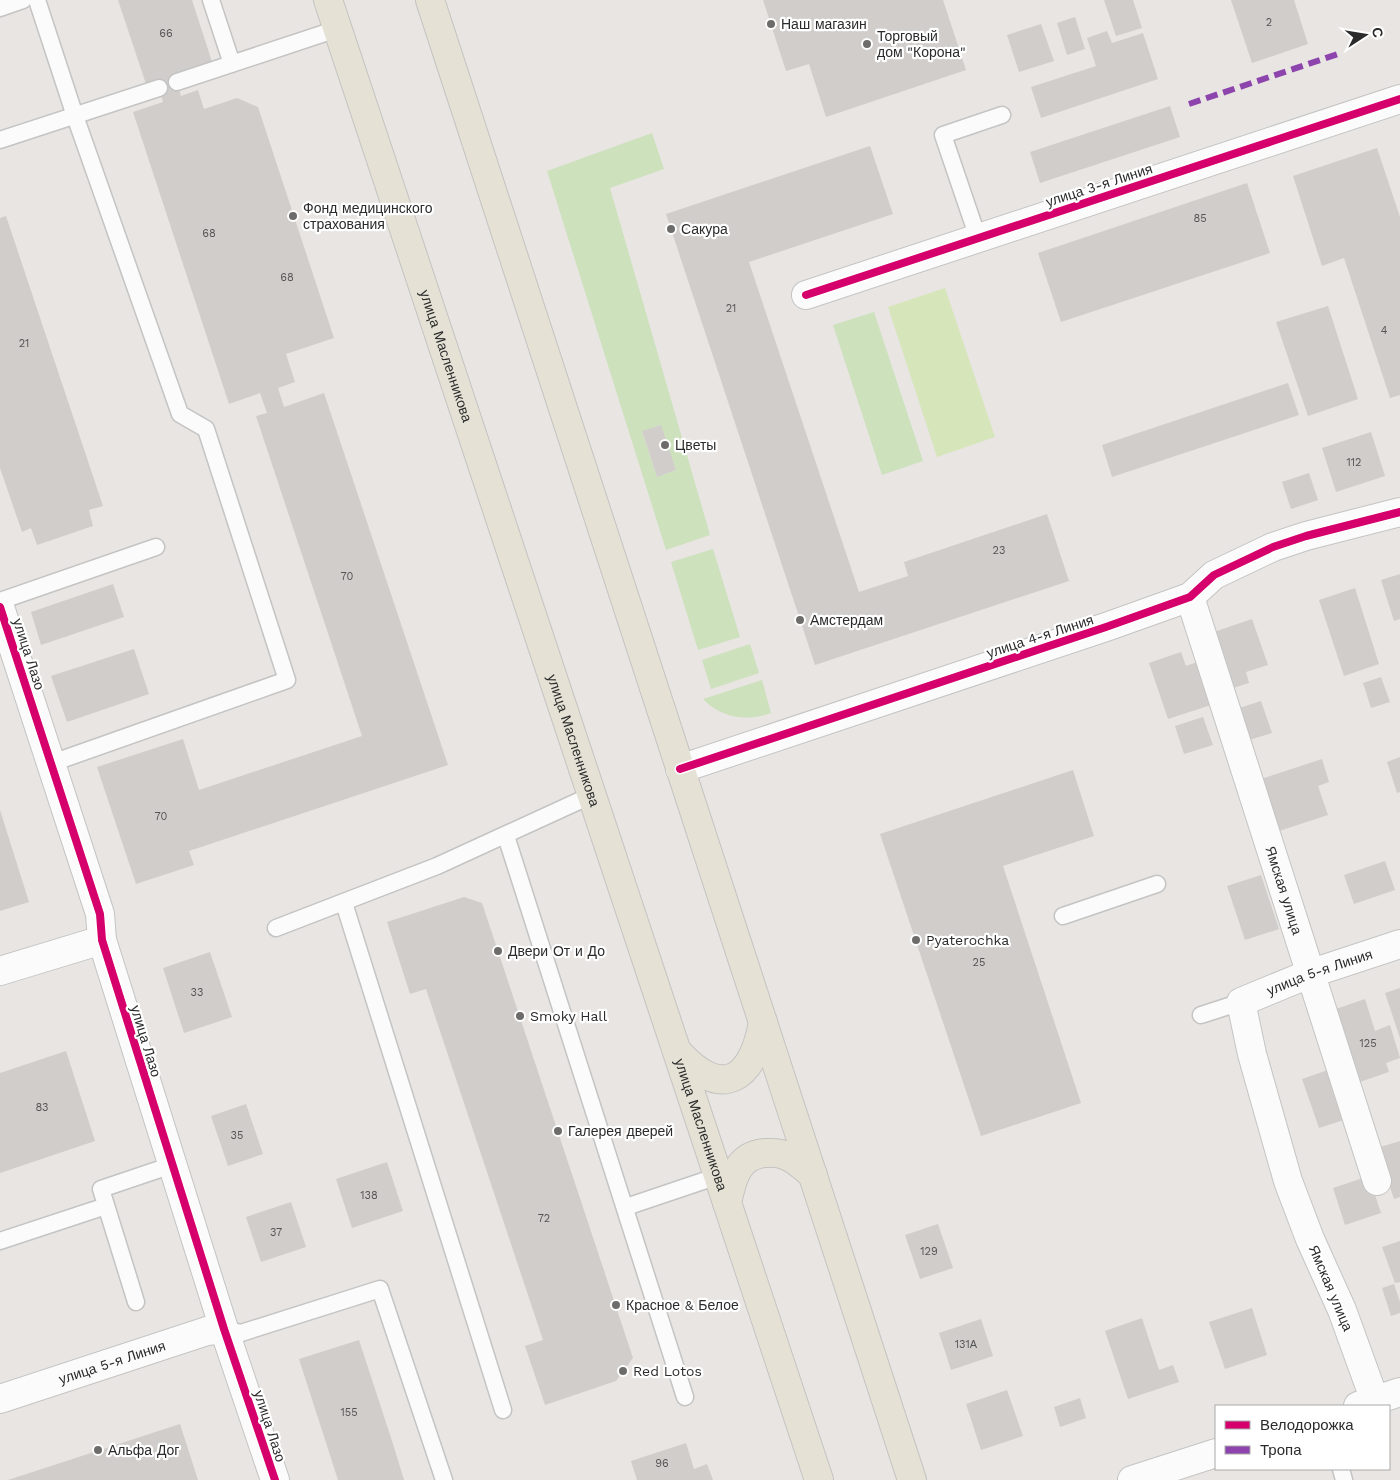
<svg xmlns="http://www.w3.org/2000/svg" width="1400" height="1480" font-family="'Work Sans',sans-serif">
<style>
.green{fill:#cde1bd;fill-rule:evenodd}
.pitch{fill:#d7e5bb}
.building{fill:#d0cdcb}
.lines{fill:none;stroke-linecap:round;stroke-linejoin:round}
.service-casing{stroke:#c4c4c4;stroke-width:19}
.minor-casing{stroke:#c4c4c4;stroke-width:30}
.primary-casing{stroke:#c5c3c2;stroke-width:30}
.service{stroke:#fcfbfb;stroke-width:16}
.minor{stroke:#fcfbfb;stroke-width:28}
.primary{stroke:#e5e1d5;stroke-width:28}
.quiet{stroke:#8e44ad;stroke-width:6;stroke-dasharray:12 6;stroke-linecap:butt}
.cycleway-casing{stroke:#fff;stroke-width:11}
.cycleway{stroke:#d6006c;stroke-width:8}
.poi-dot{fill:#6d6c6b;stroke:#fff;stroke-width:2}
.labels{text-anchor:middle;stroke-width:4.5;stroke-linejoin:round;paint-order:stroke}
.number-label{font-size:11px;fill:#555454}
.poi-label{font-size:14px;fill:#2b2b2b;stroke:#fff;text-anchor:start}
.street-label{font-size:14px;fill:#2b2b2b;stroke:#fff}
</style>
<rect width="100%" height="100%" fill="#e8e5e2"/>
<path class="green" d="M652,133L664,169L610,188L710,535L666,550L547,171ZM660,425L676,470L657,477L642,432Z
M874,312L923,461L882,475L833,325Z
M713,549L740,637L698,650L671,562Z
M750,644L759,673L711,689L702,660Z
M762,680L771,713C747,722 721,718 703,699Z"/>
<path class="pitch" d="M945,288L995,437L937,457L888,307Z"/>
<path class="building" d="M118,0H192L213,65L175,77L181,96L198,90L204,109L237,98L258,107L334,338L286,354L295,382L278,388L284,407L324,393L448,765L189,851L194,865L136,884L97,767L183,739L199,790L362,736L256,416L267,413L260,393L229,404L133,112L163,102L159,88L147,87Z
M763,0H943L966,70L826,117L809,64L786,71Z
M1104,0H1133L1142,28L1116,36Z
M1231,0H1294L1308,44L1252,63Z
M1075,17L1085,49L1067,55L1057,23Z
M1041,24L1054,61L1019,72L1007,35Z
M1107,31L1112,43L1143,33L1158,79L1041,118L1031,87L1096,66L1087,38Z
M1170,106L1180,137L1040,183L1030,152Z
M870,146L893,214L749,262L859,592L908,576L904,562L1047,514L1069,581L815,665L666,214Z
M1377,148L1400,217V395L1390,398L1344,258L1322,266L1293,176Z
M1247,183L1270,253L1061,322L1038,253Z
M6,216L103,506L89,510L93,526L37,545L31,528L22,532L0,468V218Z
M1328,306L1358,399L1308,416L1276,322Z
M1288,383L1299,415L1112,477L1102,445Z
M661,425L676,470L657,477L642,431Z
M1371,432L1385,476L1336,492L1322,448Z
M1309,473L1318,500L1291,509L1282,482Z
M1400,574V619L1394,621L1381,580Z
M113,584L124,617L41,645L31,612Z
M1355,588L1379,664L1344,676L1319,600Z
M1252,619L1268,665L1246,672L1249,683L1227,690L1208,634Z
M134,649L149,694L67,722L51,676Z
M1181,652L1186,666L1200,661L1214,704L1168,719L1149,663Z
M1381,677L1390,702L1371,708L1363,683Z
M1261,701L1272,733L1246,741L1236,709Z
M1203,717L1213,745L1184,754L1175,726Z
M1400,757V792L1397,793L1387,762Z
M1322,759L1329,782L1318,786L1328,815L1276,832L1258,780Z
M1073,770L1094,836L1003,866L1081,1103L981,1136L880,834Z
M0,810L29,902L0,911Z
M1385,861L1395,890L1354,904L1344,875Z
M1261,875L1279,929L1245,940L1227,886Z
M464,897L482,903L633,1358L616,1381L545,1405L525,1346L543,1340L426,989L410,994L387,922Z
M210,952L232,1017L184,1033L163,968Z
M1400,988V1038L1385,993Z
M1365,999L1375,1031L1390,1025L1400,1058L1386,1063L1389,1072L1354,1084L1330,1011Z
M66,1051L95,1141L0,1173V1073Z
M1331,1069L1347,1119L1319,1128L1302,1079Z
M246,1104L263,1154L228,1166L211,1116Z
M1400,1141V1197L1394,1199L1377,1148Z
M387,1162L403,1211L352,1228L336,1179Z
M1369,1176L1381,1213L1345,1225L1333,1188Z
M291,1202L306,1247L261,1262L246,1217Z
M938,1224L953,1268L920,1279L905,1235Z
M1400,1241V1282L1395,1283L1382,1247Z
M1394,1284L1400,1302V1313L1391,1316L1382,1288Z
M1252,1308L1267,1355L1225,1369L1209,1322Z
M1142,1318L1159,1370L1173,1365L1179,1382L1128,1399L1105,1331Z
M981,1319L993,1356L951,1370L939,1333Z
M359,1340L393,1444L404,1480H338L299,1359Z
M1007,1390L1023,1436L981,1450L966,1404Z
M1080,1398L1086,1418L1060,1427L1054,1407Z
M180,1424L198,1480H8Z
M686,1443L694,1469L707,1464L713,1480H637L631,1461Z"/>
<g class="lines">
<g class="service-casing">
<path id="service" d="M37,0L75,116L180,414L206,429L287,680L52,763
M211,0L232,64
M0,8L23,0
M177,82L337,29
M0,140L159,88
M978,238L943,135L1002,115
M0,601L156,547
M506,836L685,1397
M344,903L503,1410
M1063,916L1157,884
M276,928L437,866L592,795
M1201,1015L1241,1002
M626,1207L718,1176
M0,1241L106,1206
M136,1302L101,1189L172,1165
M224,1329L241,1333L380,1289L444,1480
M1341,1469L1344,1480"/>
</g>
<g class="minor-casing">
<g id="minor">
<path d="M806,295L1400,99"/>
<path id="s1" d="M1190,597L1377,1181"/>
<path d="M0,607L100,914L102,940L224,1329L275,1480"/>
<path d="M680,769L1106,627L1190,597L1214,575L1273,547L1306,536L1400,512"/>
<path d="M0,971L102,940"/>
<path id="s2" d="M0,1399L207,1331L224,1329"/>
<path id="s3" d="M1375,1401L1342,1310L1310,1239L1288,1181L1252,1054L1241,1002L1309,974L1400,944"/>
<path d="M1358,1406L1400,1392"/>
<path d="M1132,1480L1216,1453"/>
</g>
</g>
<g class="primary-casing">
<g id="primary">
<path id="s4" d="M328,0L819,1480"/>
<path d="M430,0L912,1480"/>
<path d="M678,1052C722,1101 753,1080 763,1022"/>
<path d="M727,1203C732,1180 737,1155 765,1153C772,1153 778,1152 784,1155C795,1158 804,1168 813,1175"/>
</g>
</g>
<use href="#service" class="service"/>
<use href="#minor" class="minor"/>
<use href="#primary" class="primary"/>
<path class="quiet" d="M1189,104L1338,54"/>
<g class="cycleway-casing">
<path id="cycleway" d="M806,295L1400,99
M0,607L100,914L102,940L224,1329L275,1480
M680,769L1106,627L1190,597L1214,575L1273,547L1306,536L1400,512"/>
</g>
<use href="#cycleway" class="cycleway"/>
</g>
<g class="poi-dot">
<circle cx="771" cy="24" r="5"/>
<circle cx="867" cy="44" r="5"/>
<circle cx="293" cy="216" r="5"/>
<circle cx="671" cy="229" r="5"/>
<circle cx="665" cy="445" r="5"/>
<circle cx="800" cy="620" r="5"/>
<circle cx="916" cy="940" r="5"/>
<circle cx="498" cy="951" r="5"/>
<circle cx="520" cy="1016" r="5"/>
<circle cx="558" cy="1131" r="5"/>
<circle cx="616" cy="1305" r="5"/>
<circle cx="623" cy="1371" r="5"/>
<circle cx="98" cy="1450" r="5"/>
</g>
<g class="labels">
<g class="number-label">
<text x="1269" y="26">2</text>
<text x="166" y="37">66</text>
<text x="1200" y="222">85</text>
<text x="209" y="237">68</text>
<text x="287" y="281">68</text>
<text x="731" y="312">21</text>
<text x="1384" y="334">4</text>
<text x="24" y="347">21</text>
<text x="1354" y="466">112</text>
<text x="999" y="554">23</text>
<text x="347" y="580">70</text>
<text x="161" y="820">70</text>
<text x="979" y="966">25</text>
<text x="197" y="996">33</text>
<text x="1368" y="1047">125</text>
<text x="42" y="1111">83</text>
<text x="237" y="1139">35</text>
<text x="369" y="1199">138</text>
<text x="544" y="1222">72</text>
<text x="276" y="1236">37</text>
<text x="929" y="1255">129</text>
<text x="966" y="1348">131А</text>
<text x="349" y="1416">155</text>
<text x="662" y="1467">96</text>
</g>
<g class="poi-label">
<text x="781" y="29">Наш магазин</text>
<text x="877" y="41">Торговый<tspan x="877" dy="16">дом "Корона"</tspan></text>
<text x="303" y="213">Фонд медицинского<tspan x="303" dy="16">страхования</tspan></text>
<text x="681" y="234">Сакура</text>
<text x="675" y="450">Цветы</text>
<text x="810" y="625">Амстердам</text>
<text x="926" y="945">Pyaterochka</text>
<text x="508" y="956">Двери От и До</text>
<text x="530" y="1021">Smoky Hall</text>
<text x="568" y="1136">Галерея дверей</text>
<text x="626" y="1310">Красное &amp; Белое</text>
<text x="633" y="1376">Red Lotos</text>
<text x="108" y="1455">Альфа Дог</text>
</g>
<g class="street-label">
<text transform="translate(1099 185) rotate(-18)" y="5">улица 3-я Линия</text>
<text dy="5" stroke="none"><textPath href="#s4" startOffset="375">улица Масленникова</textPath></text>
<text transform="translate(1040 636) rotate(-18)" y="5">улица 4-я Линия</text>
<text transform="translate(29 654) rotate(72)" y="5">улица Лазо</text>
<text dy="5" stroke="none"><textPath href="#s4" startOffset="780">улица Масленникова</textPath></text>
<text dy="5" stroke="none"><textPath href="#s1" startOffset="308">Ямская улица</textPath></text>
<text dy="5" stroke="none"><textPath href="#s3" startOffset="506">улица 5-я Линия</textPath></text>
<text transform="translate(146 1041) rotate(73)" y="5">улица Лазо</text>
<text dy="5" stroke="none"><textPath href="#s4" startOffset="1185">улица Масленникова</textPath></text>
<text transform="translate(1331 1288) rotate(67)" y="5">Ямская улица</text>
<text dy="5" stroke="none"><textPath href="#s2" startOffset="118">улица 5-я Линия</textPath></text>
<text transform="translate(270 1426) rotate(72)" y="5">улица Лазо</text>
</g>
</g>
<rect x="1215" y="1405" width="175" height="65" fill="#ffffff" stroke="#aaaaaa"/>
<rect x="1225" y="1421" width="25" height="8" fill="#d6006c" stroke="#aaaaaa"/>
<text x="1260" y="1430" font-size="15" fill="#2b2b2b">Велодорожка</text>
<rect x="1225" y="1446" width="25" height="8" fill="#8e44ad" stroke="#aaaaaa"/>
<text x="1260" y="1455" font-size="15" fill="#2b2b2b">Тропа</text>
<g transform="translate(1365 35) rotate(78)" stroke="#ffffff" stroke-width="4" paint-order="stroke">
<path d="M0-4L9 19L0 12L-9 19Z" fill="#2b2b2b"/>
<text y="-8" font-size="14" font-weight="bold" text-anchor="middle" fill="#2b2b2b">С</text>
</g>
</svg>
